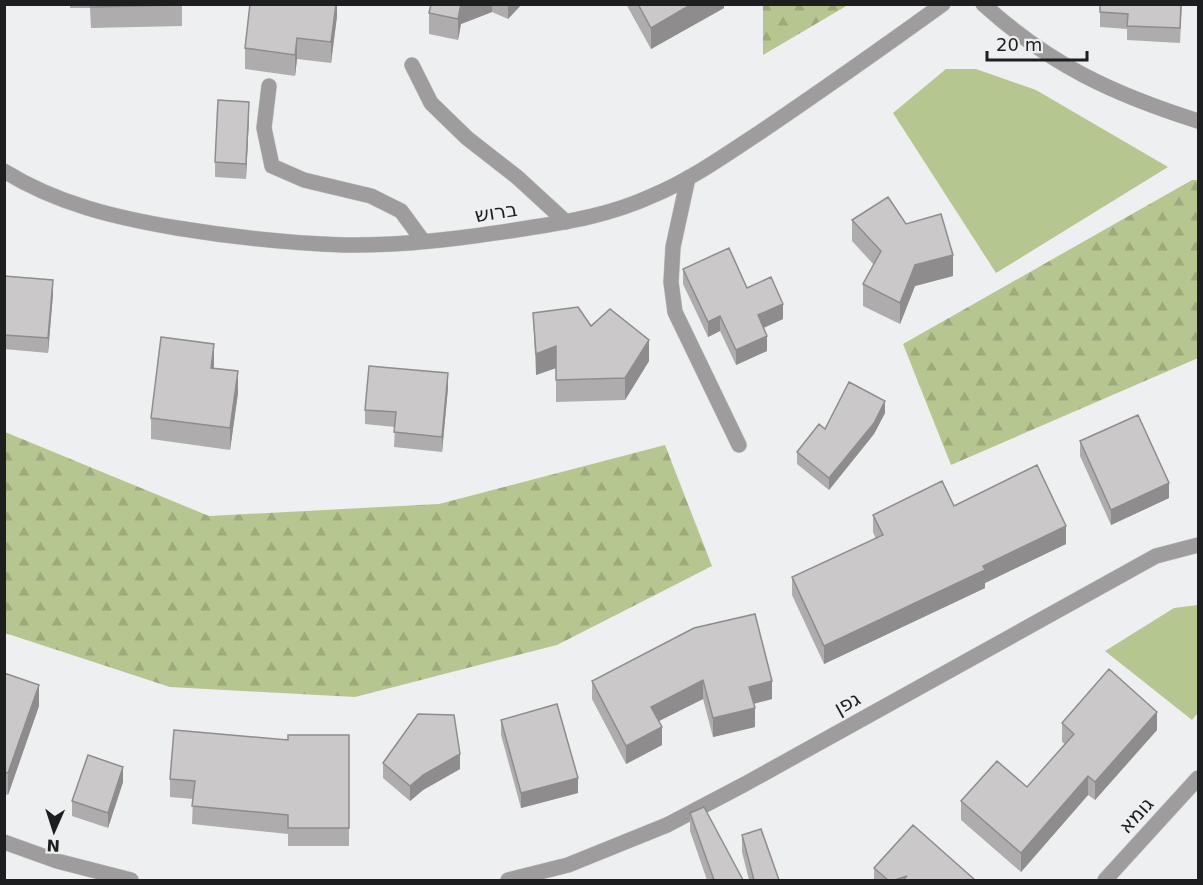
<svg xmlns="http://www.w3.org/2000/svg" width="1203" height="885" font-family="'DejaVu Sans',Heebo,sans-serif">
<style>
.forest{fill:url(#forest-firs)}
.green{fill:#b6c690}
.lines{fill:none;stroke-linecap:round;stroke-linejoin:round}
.lane-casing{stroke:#c8c9cb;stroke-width:16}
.street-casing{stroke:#c8c9cb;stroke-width:16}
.lane{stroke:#9e9c9c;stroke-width:15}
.street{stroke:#9e9c9c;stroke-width:15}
.wall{fill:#afacae}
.shaded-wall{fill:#8e8c8d}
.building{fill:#cbc8ca;stroke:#8e8c8d;stroke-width:1.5}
.labels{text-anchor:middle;stroke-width:4.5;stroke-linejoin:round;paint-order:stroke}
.street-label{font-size:20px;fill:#1d1e1f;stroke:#eeeff1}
</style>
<defs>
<pattern id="forest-firs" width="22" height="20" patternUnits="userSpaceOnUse" patternTransform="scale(1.5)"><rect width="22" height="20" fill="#b6c690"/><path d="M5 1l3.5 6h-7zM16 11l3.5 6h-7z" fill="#9caa7c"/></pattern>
</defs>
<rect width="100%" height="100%" fill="#eeeff1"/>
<path class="forest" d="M763,5V4L848,5L763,55Z
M1192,180H1198V358L951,465L903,344Z
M5,432L209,516L439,504L665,445L712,566L557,645L355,697L170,687L5,633Z"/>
<path class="green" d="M946,69H976L1036,90L1168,167L996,273L893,113Z
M1198,605V713L1192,720L1105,651L1174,608Z"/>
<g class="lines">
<g class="lane-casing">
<path id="lane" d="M412,65L431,103L467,138L517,177L566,222
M269,86L264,128L272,166L304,180L371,196L401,211L423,241
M688,178L673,247L671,282L675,312L739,445"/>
</g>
<g class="street-casing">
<path id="street" d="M983,4C1050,65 1113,94 1198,121
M4,171C57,204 117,218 177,228C232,237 288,243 344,245C403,246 463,238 522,229C568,222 611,215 654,195C692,179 725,155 759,133C821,91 882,48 943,4
M4,842L57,861L131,880
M508,880L568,865L667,825L745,784L1156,556L1198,545
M1105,880L1198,778"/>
</g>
<use href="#lane" class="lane"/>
<use href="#street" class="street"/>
</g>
<path class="wall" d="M70,4H182V26L91,28L90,8H70Z
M337,4V16L331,63L297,59L295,76L245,69V48Z
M431,4H522L508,19L492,12L461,24L458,40L429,34V13Z
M626,4H724V8L651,49Z
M1073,4H1182L1180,43L1127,40V29L1100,27V6Z
M249,116L246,179L215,177V162Z
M852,220L906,224L953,276L915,286L900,324L863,306V284L874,265L852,241Z
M683,269L747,288L783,319L764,328L767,351L736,365L720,331L708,337L683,284Z
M4,276L53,294L48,353L4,349Z
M533,313L591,326L649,361L625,400L556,402V368L536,375Z
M214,365V368L238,393L230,450L151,439V418Z
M448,388L442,452L394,447L395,427L365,424V410Z
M885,413L874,434L829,490L797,464V452L825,429Z
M1080,441L1169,498L1111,525L1080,456Z
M954,506L1066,544L985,583V588L824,664L792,595V577L876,539L873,532V515Z
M694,628L772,699L753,704L755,727L713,737L703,699L659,721L662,745L626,764L592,699V681Z
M4,673L39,706L8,795L4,794Z
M501,720L578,793L521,808L501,735Z
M1062,723L1157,730L1095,800L1088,795L1021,872L961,820V801L1027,787L1065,744L1062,742Z
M349,735V846H288V834L192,824L193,799L170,797V779L288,740Z
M383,763L460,769L423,790L410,801L383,778Z
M123,782L108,828L72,816V801Z
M690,813L743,880H707L690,831Z
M742,835L779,880H749L742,852Z
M874,868L975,880H874Z"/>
<path class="shaded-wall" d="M336,4H337V16L331,63V42Z
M461,4H492V12L461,24L458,40V19Z
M508,4H522L508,19Z
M692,4H724V8L651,49V28Z
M297,38V59L295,76V55Z
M249,102V116L246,179V164Z
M953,255V276L915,286L900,324V303L915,265Z
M53,280V294L48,353V338Z
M783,304V319L758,330V315Z
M720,316V331L708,337V322Z
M767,336V351L736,365V350Z
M649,340V361L625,400V378Z
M214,344V365L211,389V368Z
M556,346V368L536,375V354Z
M238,371V393L230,450V428Z
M448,373V388L442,452V437Z
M885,401V413L874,434L829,490V478Z
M1169,483V498L1111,525V510Z
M1066,526V544L985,583V588L824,664V646L983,566Z
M703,680V699L651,725V707Z
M772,681V699L749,705V687Z
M39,685V706L8,795V773Z
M755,708V727L713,737V718Z
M1157,712V730L1095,800V782Z
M662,727V745L626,764V746Z
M460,754V769L423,790L410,801V786L423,775Z
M123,767V782L108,828V813Z
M1088,776V795L1021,872V853Z
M578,778V793L521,808V793Z"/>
<path class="building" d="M91,4H182V5L91,7Z
M250,4H336L331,42L297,38L295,55L245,48Z
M431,4H461L458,19L429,13Z
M638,4H692L651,28Z
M1100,4H1181L1180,28L1127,26L1128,14L1100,12Z
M218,100L249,102L246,164L215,162Z
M888,197L906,224L941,214L953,255L915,265L900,303L863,284L881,251L852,220Z
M729,248L747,288L771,277L783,304L758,315L767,336L736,350L720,316L708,322L683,269Z
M4,276L53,280L48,338L4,335Z
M578,307L591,326L610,309L649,340L625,378L556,380V346L536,354L533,313Z
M161,337L214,344L211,368L238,371L230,428L151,418Z
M369,366L448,373L442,437L394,432L396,412L365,410Z
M849,382L885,401L874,423L829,478L797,452L819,424L825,429Z
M1138,415L1169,483L1111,510L1080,441Z
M1037,465L1066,526L983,566L985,570L824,646L792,577L883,535L873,515L942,481L954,506Z
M755,614L772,681L749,687L755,708L713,718L703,680L651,707L662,727L626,746L592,681L694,628Z
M1109,669L1157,712L1095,782L1088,776L1021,853L961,801L997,761L1027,787L1074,734L1062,723Z
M4,673L39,685L8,773L4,772Z
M557,704L578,778L521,793L501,720Z
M418,714L454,715L460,754L423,775L410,786L383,763Z
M174,730L288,740V735H349V828H288V815L192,806L195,781L170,779Z
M88,755L123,767L108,813L72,801Z
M704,807L743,880H714L690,813Z
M913,825L975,880H903L907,876L895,880H888L874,868Z
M761,829L779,880H754L742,835Z"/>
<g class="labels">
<g class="street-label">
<text transform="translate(496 212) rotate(-9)" y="7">ברוש</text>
<text transform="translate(847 703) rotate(-29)" y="7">גפן</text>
<text transform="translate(1136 815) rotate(-48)" y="7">גומא</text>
</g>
</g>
<rect width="1203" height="885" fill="none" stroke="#1d1e1f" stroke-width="12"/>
<g transform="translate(54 831) rotate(183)" stroke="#eeeff1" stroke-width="4.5" paint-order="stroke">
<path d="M0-4.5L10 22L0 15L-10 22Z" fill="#1d1e1f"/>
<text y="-9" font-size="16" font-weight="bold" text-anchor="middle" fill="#1d1e1f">N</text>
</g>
<path d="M987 51v9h100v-9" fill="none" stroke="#1d1e1f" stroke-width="3"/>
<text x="996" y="51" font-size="18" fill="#1d1e1f" stroke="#eeeff1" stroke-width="4.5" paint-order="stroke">20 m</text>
</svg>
